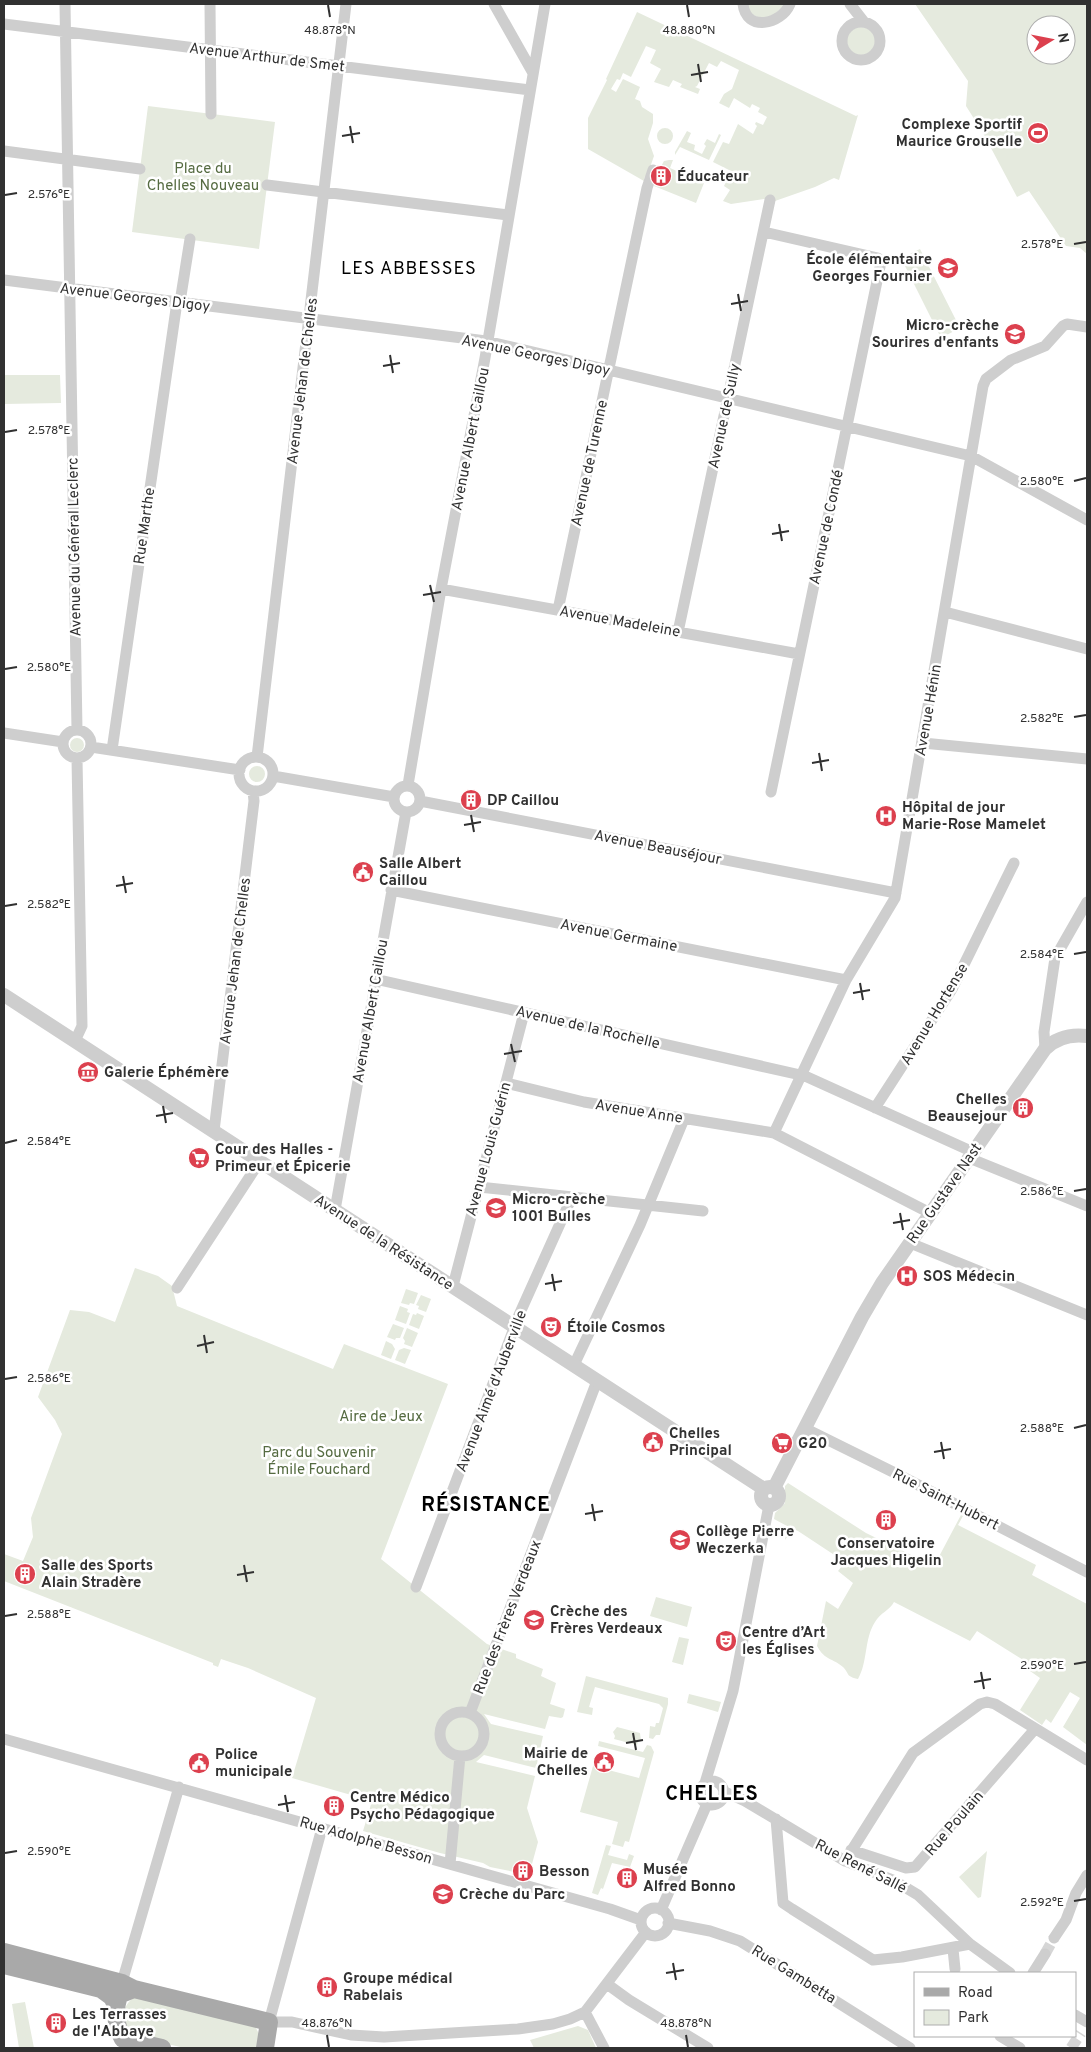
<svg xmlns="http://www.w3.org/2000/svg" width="1091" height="2052" font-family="Overpass,sans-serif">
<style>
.green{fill:#e5eade;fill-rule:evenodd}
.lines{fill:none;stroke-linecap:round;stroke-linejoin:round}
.minor-tunnel{stroke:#d6d6d6;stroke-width:11;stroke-dasharray:11 5.5;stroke-linecap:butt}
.minor{stroke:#cecece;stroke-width:11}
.tertiary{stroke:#cecece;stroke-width:14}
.primary{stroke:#a9a9a9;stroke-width:18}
.ticks{fill:none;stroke:#313131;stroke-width:2}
.labels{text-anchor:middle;stroke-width:5;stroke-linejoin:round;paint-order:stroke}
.street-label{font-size:15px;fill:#313131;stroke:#fff}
.poi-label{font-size:15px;font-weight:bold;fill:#313131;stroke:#fff;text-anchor:start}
.park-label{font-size:15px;fill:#556b41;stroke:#fff}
.quarter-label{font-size:18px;letter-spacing:1px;fill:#000;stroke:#fff}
.district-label{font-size:20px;font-weight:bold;letter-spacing:1px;fill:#000;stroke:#fff}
.ticks-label{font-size:12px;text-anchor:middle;fill:#313131;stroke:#fff;stroke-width:5;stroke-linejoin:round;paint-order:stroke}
</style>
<rect width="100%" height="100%" fill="#fff"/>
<path class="green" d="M747,4H786L771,17L762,19L751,14Z
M915,4H1087V254L1080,248L1066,246L1029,191L1017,197L983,133L966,106L968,81ZM1036,25H1066V55H1036Z
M637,12L856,116L858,115L839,180L834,178L815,187L775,201L764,199L731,204L723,201L730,190L724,186L731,171L713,162L723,142L729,144L738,124L753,134L757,126L755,124L756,122L763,125L767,117L758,112L760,108L752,104L750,108L734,98L729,108L719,103L724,94L732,89L739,70L721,61L717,67L709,63L697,86L695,87L700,89L698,94L680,87L682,84L673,80L669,87L654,82L661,69L650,63L656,50L646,46L631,77L623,73L620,80L617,79L611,89L616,92L623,79L640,87L635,99L640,101L642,107L653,114V123L648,139L654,156L647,176H645L644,181L588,149V118L607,80L606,79Z
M847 41a14 14 0 1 1 28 0a14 14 0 1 1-28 0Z
M148,106L275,122L259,249L132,232Z
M657 136a8 8 0 1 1 16 0a8 8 0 1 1-16 0Z
M687,131L691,133L687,142L695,145L694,150L702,154L706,146L704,144L707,139L715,143L719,134L721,135L709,160L680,147L675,155V152Z
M669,160H673L670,168L704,183L696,203L654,186L657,177L662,179L664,174L658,172L664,161Z
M920,249L960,328L941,338L901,258Z
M4,375H60L61,403L4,404Z
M70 745a7 7 0 1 1 14 0a7 7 0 1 1-14 0Z
M249 774a8 8 0 1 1 16 0a8 8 0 1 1-16 0Z
M135,1268L158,1276L172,1286L177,1306L333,1369L344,1344L448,1384L381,1559L487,1644L516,1654V1658L543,1669L541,1676L556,1683L550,1704L565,1709L563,1717L561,1718L549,1716L545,1729L484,1714L491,1724L543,1736L536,1768L484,1755L476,1762L535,1776L527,1808L538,1842L529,1875L490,1867L483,1863L440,1853L363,1831L372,1801L292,1778L316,1698L248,1668L221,1659L218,1667L213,1665V1663L4,1581V1554L23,1561L33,1537L31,1518L62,1434L55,1420L38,1397L70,1310L89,1312L115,1322Z
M406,1289L418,1293L414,1304L410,1303L409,1305L401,1303Z
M421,1295L431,1299L426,1312L418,1309L419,1306L416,1305Z
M400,1306L408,1309L407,1312L410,1313L406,1324L395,1320Z
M417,1313L424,1316L419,1329L409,1325L413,1314L416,1315Z
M393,1324L404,1328L400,1338H396L395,1340L387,1337Z
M407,1328L418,1333L412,1347L404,1344L405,1341L403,1338Z
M386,1341L392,1344L395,1349L391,1359L381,1355Z
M404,1348L411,1350L405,1364L395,1360L399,1350Z
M788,1483L866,1533L934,1566L961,1515L963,1516L958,1525L1036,1565L1032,1575L1087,1604V1745L1063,1727L1080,1698L1070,1692L1051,1723L1046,1719L1042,1725L1020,1710L1040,1678L1030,1671L1033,1666L977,1631L970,1641L894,1602C890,1610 880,1613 875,1622C864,1639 868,1662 858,1679C845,1676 850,1674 843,1667C833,1658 825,1661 817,1646L826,1601L838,1609L853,1583L838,1571L845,1562L798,1531L793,1529L785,1540L787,1526L774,1519L775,1513L785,1503V1486Z
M656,1597L692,1607L687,1627L650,1616Z
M679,1637L689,1639L683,1665L672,1662Z
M586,1676L668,1698V1704L660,1735H656L653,1739L649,1738L650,1726L655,1727L656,1723H659L663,1708L659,1704L595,1687L589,1707L593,1708L592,1715L577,1712Z
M689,1694L721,1702L718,1712L687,1703Z
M617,1727L640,1733L641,1741L638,1742L637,1745L614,1739L615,1736L613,1732Z
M599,1741L643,1752L647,1745L651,1746L654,1752L629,1842L625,1841L623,1847L612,1844L618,1822L580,1812L593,1766L639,1778L645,1758L598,1746Z
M606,1845L611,1846L608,1855L627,1860L629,1854L634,1856L630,1867L612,1863L603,1889L601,1888L598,1895L592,1893Z
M987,1851L981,1897L978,1898L959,1877Z
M136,1996L255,2026L260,2036L258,2048H185L131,2036C119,2026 121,2004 136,1996Z
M25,2002L34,2048H19L12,2004Z
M578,2026L588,2030L596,2048H534L530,2040Z"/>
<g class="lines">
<path class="minor-tunnel" d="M1045,1954L1054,1938
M1071,2048L1081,2033"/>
<path class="minor" d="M65,4L77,730
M210,4L211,114
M494,4L533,73
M743,4C746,32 781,25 790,4
M850,4L864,22
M842 41a19 19 0 1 1 38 0a19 19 0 1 1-38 0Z
M4,24L530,90
M4,151L140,169
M267,185L508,215
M764,232L878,258L881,262L771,792
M4,280L486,341L971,456L1087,520
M180,302L190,239
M441,589L799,654
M558,610L647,188L653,170
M945,612L1087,649
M678,632L770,200
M63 744a14 14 0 1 1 28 0a14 14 0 1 1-28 0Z
M4,733L63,742
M923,743L1087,759
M91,747L240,770
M112,750L177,302
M257,757L346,4
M239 774a17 17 0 1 1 34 0a17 17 0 1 1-34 0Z
M273,776L394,797
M408,785L441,589L485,358L545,4
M394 799a13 13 0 1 1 26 0a13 13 0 1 1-26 0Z
M420,801L896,893
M391,890L846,980
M375,979L805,1076L973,1152
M75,1041L82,1026L77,759
M1045,1049L1044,1032L1055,958L1087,902
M506,1083L584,1102L774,1133L930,1213
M875,1108L952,989L1014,863
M214,1131L254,801L253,791
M774,1133L846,980L895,898L983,386L986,379L1011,360L1045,346L1063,326L1067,324L1087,327
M969,1158L1087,1206
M479,1187L703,1211
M335,1210L406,812
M910,1243L1087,1315
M453,1286L524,1013
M177,1288L260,1161
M574,1365L640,1225L684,1119
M804,1428L897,1474L1087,1572
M416,1587L519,1315L572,1197
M440 1734a22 22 0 1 1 44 0a22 22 0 1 1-44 0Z
M470,1713L597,1381
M4,1739L610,1909L641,1920
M700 1793a12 12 0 1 1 24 0a12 12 0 1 1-24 0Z
M705,1783L733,1691L769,1505
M725,1792L745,1801L845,1861L893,1880L918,1895L970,1944L1010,1973
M776,1819L783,1903L792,1909L873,1960L902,1957L970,1944
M322,1828L269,2022H292L351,2035L384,2037L518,2029L553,2024L570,2019L585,2012L646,1932
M851,1850L906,1868L915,1867L1035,1729
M845,1861L913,1753L980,1704L987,1702L995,1704L1087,1760
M450,1864L460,1756
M641 1922a14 14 0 1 1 28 0a14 14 0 1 1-28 0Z
M661,1910L707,1804
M668,1923L710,1931L740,1941L910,2048
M1054,1938L1066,1920L1076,1893L1087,1875
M953,1949L955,1969
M1033,1973L1045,1954
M607,1984L629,2000L708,2048
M120,1989L179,1787
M585,2012L604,2048
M1075,2015L1087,2022
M1000,2036L1020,2048"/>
<path class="tertiary" d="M4,995L764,1489
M761 1496a9 9 0 1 1 18 0a9 9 0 1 1-18 0Z
M774,1488L862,1317L882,1283L1045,1049C1056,1038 1071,1034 1087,1036"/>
<path class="primary" d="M4,1952L122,1983L134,1989
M4,1965L101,1989L112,1997L116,2005
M162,2048L123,2039C115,2024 114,2011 119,1995L134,1989L269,2022L265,2048"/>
</g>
<path class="ticks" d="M328,5L330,17M687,5L689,17M698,64L701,82M691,75L708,72M350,126L353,143M342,136L360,133M5,195L17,193M1074,244L1086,242M738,294L741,311M731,304L748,301M390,355L393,373M383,366L400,363M5,432L17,430M1074,481L1086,478M779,524L782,541M772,534L789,531M430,585L434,602M423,595L441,592M5,669L17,667M1074,717L1086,715M819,753L822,771M812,763L829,760M471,815L474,832M464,825L481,822M123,876L126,893M116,886L133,883M5,906L17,904M1074,954L1086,952M860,983L863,1000M853,993L870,990M511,1044L515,1062M504,1054L522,1051M163,1106L166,1123M156,1116L173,1113M5,1143L17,1140M1074,1191L1086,1189M900,1213L903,1230M893,1223L910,1220M552,1274L555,1291M545,1284L562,1281M204,1335L207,1353M197,1346L214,1342M5,1379L17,1377M1074,1428L1086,1425M941,1442L944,1459M934,1452L951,1449M592,1504L595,1521M585,1514L603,1511M244,1565L247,1582M237,1575L254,1572M5,1616L17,1614M1074,1664L1086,1662M981,1672L984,1689M974,1682L991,1679M633,1733L636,1750M626,1743L643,1740M285,1795L288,1812M278,1805L295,1802M5,1853L17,1851M1074,1901L1086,1899M673,1963L676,1980M666,1973L684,1970M327,2035L329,2047M686,2035L688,2047"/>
<defs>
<g id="stadium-disc" transform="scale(1.125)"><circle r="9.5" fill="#dc404e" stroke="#fff"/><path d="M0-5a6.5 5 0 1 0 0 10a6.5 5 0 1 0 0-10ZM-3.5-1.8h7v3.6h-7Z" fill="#fff"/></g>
<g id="building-disc" transform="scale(1.125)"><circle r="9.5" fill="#dc404e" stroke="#fff"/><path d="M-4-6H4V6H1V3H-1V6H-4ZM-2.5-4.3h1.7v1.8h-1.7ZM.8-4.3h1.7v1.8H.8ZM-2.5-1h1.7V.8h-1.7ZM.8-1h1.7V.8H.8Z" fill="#fff"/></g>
<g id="school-disc" transform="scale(1.125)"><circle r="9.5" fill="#dc404e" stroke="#fff"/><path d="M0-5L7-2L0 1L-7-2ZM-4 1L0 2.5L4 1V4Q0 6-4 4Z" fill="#fff"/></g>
<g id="hospital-disc" transform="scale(1.125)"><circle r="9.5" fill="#dc404e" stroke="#fff"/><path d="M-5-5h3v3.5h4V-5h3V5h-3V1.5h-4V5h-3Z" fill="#fff"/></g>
<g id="civic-disc" transform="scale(1.125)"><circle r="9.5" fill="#dc404e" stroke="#fff"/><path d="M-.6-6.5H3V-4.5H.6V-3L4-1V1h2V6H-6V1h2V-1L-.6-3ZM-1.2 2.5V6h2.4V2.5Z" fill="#fff"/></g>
<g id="museum-disc" transform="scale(1.125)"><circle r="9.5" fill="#dc404e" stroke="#fff"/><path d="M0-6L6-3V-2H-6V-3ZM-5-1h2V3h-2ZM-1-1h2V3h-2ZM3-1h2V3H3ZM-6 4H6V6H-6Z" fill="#fff"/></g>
<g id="supermarket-disc" transform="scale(1.125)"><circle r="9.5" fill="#dc404e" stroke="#fff"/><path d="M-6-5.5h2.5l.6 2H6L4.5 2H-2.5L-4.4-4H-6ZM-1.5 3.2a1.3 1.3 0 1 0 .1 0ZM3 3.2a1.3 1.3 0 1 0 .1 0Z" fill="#fff"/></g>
<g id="theatre-disc" transform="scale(1.125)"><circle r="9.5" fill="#dc404e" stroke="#fff"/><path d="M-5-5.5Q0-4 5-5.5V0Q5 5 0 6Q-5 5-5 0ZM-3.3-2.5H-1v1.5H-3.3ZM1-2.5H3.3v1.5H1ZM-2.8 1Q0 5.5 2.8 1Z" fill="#fff"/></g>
</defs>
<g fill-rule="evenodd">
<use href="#stadium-disc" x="1038" y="133"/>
<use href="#building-disc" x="661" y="176"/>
<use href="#school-disc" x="948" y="268"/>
<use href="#school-disc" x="1015" y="334"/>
<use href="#building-disc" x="471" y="800"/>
<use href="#hospital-disc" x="886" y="816"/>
<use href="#civic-disc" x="363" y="872"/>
<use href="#museum-disc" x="88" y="1072"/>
<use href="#building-disc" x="1023" y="1108"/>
<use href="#supermarket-disc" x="199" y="1158"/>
<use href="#school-disc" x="496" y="1208"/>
<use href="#hospital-disc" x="907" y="1276"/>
<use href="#theatre-disc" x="551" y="1327"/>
<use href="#civic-disc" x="653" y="1442"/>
<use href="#supermarket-disc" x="782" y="1443"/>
<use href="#building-disc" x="886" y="1520"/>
<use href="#school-disc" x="680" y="1540"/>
<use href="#building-disc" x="25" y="1574"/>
<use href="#school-disc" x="534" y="1620"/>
<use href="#theatre-disc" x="726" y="1641"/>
<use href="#civic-disc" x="604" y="1762"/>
<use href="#civic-disc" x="199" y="1763"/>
<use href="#building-disc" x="334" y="1806"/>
<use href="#building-disc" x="523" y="1871"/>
<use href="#building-disc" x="627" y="1878"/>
<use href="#school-disc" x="443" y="1894"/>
<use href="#building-disc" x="327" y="1987"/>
<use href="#building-disc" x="56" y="2023"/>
</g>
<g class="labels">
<g class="street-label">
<text transform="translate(267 57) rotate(7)" y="5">Avenue Arthur de Smet</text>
<text transform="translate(135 297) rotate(7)" y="5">Avenue Georges Digoy</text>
<text transform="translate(536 355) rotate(12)" y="5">Avenue Georges Digoy</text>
<text transform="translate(302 381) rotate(-83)" y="5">Avenue Jehan de Chelles</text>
<text transform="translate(724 416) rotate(-78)" y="5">Avenue de Sully</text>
<text transform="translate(470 439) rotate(-79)" y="5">Avenue Albert Caillou</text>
<text transform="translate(589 463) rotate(-78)" y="5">Avenue de Turenne</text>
<text transform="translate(144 526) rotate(-82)" y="5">Rue Marthe</text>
<text transform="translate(826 527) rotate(-78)" y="5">Avenue de Condé</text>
<text transform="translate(74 547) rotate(-91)" y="5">Avenue du Général Leclerc</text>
<text transform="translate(620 621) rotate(10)" y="5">Avenue Madeleine</text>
<text transform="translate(928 710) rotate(-80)" y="5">Avenue Hénin</text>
<text transform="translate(658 847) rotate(11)" y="5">Avenue Beauséjour</text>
<text transform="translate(619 935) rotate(11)" y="5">Avenue Germaine</text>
<text transform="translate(235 961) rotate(-83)" y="5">Avenue Jehan de Chelles</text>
<text transform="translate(370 1011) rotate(-80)" y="5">Avenue Albert Caillou</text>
<text transform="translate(934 1014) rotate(-59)" y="5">Avenue Hortense</text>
<text transform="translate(588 1027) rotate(13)" y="5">Avenue de la Rochelle</text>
<text transform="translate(639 1111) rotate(9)" y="5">Avenue Anne</text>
<text transform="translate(488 1149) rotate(-75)" y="5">Avenue Louis Guérin</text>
<text transform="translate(944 1193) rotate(-55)" y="5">Rue Gustave Nast</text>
<text transform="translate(384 1242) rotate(33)" y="5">Avenue de la Résistance</text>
<text transform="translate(491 1391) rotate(-69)" y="5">Avenue Aimé d'Auberville</text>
<text transform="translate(946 1499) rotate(27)" y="5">Rue Saint-Hubert</text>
<text transform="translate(507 1617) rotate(-69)" y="5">Rue des Frères Verdeaux</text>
<text transform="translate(954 1823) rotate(-49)" y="5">Rue Poulain</text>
<text transform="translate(366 1840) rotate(16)" y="5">Rue Adolphe Besson</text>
<text transform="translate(861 1866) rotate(27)" y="5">Rue René Sallé</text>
<text transform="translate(794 1974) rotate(32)" y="5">Rue Gambetta</text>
</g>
<g class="poi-label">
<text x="1022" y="129" text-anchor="end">Complexe Sportif<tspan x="1022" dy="17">Maurice Grouselle</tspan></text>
<text x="677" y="181">Éducateur</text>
<text x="932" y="264" text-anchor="end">École élémentaire<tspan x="932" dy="17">Georges Fournier</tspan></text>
<text x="999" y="330" text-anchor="end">Micro-crèche<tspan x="999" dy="17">Sourires d'enfants</tspan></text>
<text x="487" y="805">DP Caillou</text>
<text x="902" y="812">Hôpital de jour<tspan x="902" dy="17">Marie-Rose Mamelet</tspan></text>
<text x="379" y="868">Salle Albert<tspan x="379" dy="17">Caillou</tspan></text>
<text x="104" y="1077">Galerie Éphémère</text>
<text x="1007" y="1104" text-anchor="end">Chelles<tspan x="1007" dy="17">Beausejour</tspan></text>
<text x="215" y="1154">Cour des Halles -<tspan x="215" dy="17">Primeur et Épicerie</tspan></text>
<text x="512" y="1204">Micro-crèche<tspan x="512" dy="17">1001 Bulles</tspan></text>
<text x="923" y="1281">SOS Médecin</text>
<text x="567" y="1332">Étoile Cosmos</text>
<text x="669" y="1438">Chelles<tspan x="669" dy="17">Principal</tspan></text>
<text x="798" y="1448">G20</text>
<text x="696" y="1536">Collège Pierre<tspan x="696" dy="17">Weczerka</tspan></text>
<text x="886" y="1548" text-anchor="middle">Conservatoire<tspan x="886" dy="17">Jacques Higelin</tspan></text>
<text x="41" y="1570">Salle des Sports<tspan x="41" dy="17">Alain Stradère</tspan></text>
<text x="550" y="1616">Crèche des<tspan x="550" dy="17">Frères Verdeaux</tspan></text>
<text x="742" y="1637">Centre d’Art<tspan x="742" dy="17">les Églises</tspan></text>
<text x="588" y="1758" text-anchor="end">Mairie de<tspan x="588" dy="17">Chelles</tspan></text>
<text x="215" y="1759">Police<tspan x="215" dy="17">municipale</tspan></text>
<text x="350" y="1802">Centre Médico<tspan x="350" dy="17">Psycho Pédagogique</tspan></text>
<text x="643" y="1874">Musée<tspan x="643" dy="17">Alfred Bonno</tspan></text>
<text x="539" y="1876">Besson</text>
<text x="459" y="1899">Crèche du Parc</text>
<text x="343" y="1983">Groupe médical<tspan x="343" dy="17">Rabelais</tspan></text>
<text x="72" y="2019">Les Terrasses<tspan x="72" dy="17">de l'Abbaye</tspan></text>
</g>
<g class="park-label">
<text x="203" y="173">Place du<tspan x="203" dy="17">Chelles Nouveau</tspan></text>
<text x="381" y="1421">Aire de Jeux</text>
<text x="319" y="1457">Parc du Souvenir<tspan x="319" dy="17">Émile Fouchard</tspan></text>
</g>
<g class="quarter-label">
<text x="409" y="274">LES ABBESSES</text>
</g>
<g class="district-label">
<text x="486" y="1511">RÉSISTANCE</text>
<text x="712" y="1800">CHELLES</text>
</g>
</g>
<g class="ticks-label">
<text x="330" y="34">48.878°N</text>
<text x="689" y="34">48.880°N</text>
<text x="49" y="198">2.576°E</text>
<text x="1042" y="248">2.578°E</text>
<text x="49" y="434">2.578°E</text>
<text x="1042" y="485">2.580°E</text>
<text x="49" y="671">2.580°E</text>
<text x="1042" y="722">2.582°E</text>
<text x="49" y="908">2.582°E</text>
<text x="1042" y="958">2.584°E</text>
<text x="49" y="1145">2.584°E</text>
<text x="1042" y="1195">2.586°E</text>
<text x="49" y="1382">2.586°E</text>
<text x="1042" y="1432">2.588°E</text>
<text x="49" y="1618">2.588°E</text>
<text x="1042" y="1669">2.590°E</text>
<text x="49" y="1855">2.590°E</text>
<text x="1042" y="1906">2.592°E</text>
<text x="327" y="2027">48.876°N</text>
<text x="686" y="2027">48.878°N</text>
</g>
<rect width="1091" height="2052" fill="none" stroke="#313131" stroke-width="10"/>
<rect x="914" y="1972" width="162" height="65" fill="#ffffff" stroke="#adadad"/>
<rect x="924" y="1988" width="25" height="8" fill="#a9a9a9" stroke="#adadad"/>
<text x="958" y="1997" font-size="15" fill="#313131">Road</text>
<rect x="924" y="2010" width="25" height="15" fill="#e5eade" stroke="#adadad"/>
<text x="958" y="2022" font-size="15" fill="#313131">Park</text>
<g transform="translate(1051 40) rotate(80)"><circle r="24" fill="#ffffff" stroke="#adadad"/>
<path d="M0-4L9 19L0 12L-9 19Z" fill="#dc404e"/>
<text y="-8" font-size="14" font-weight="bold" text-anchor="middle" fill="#313131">N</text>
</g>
</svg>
